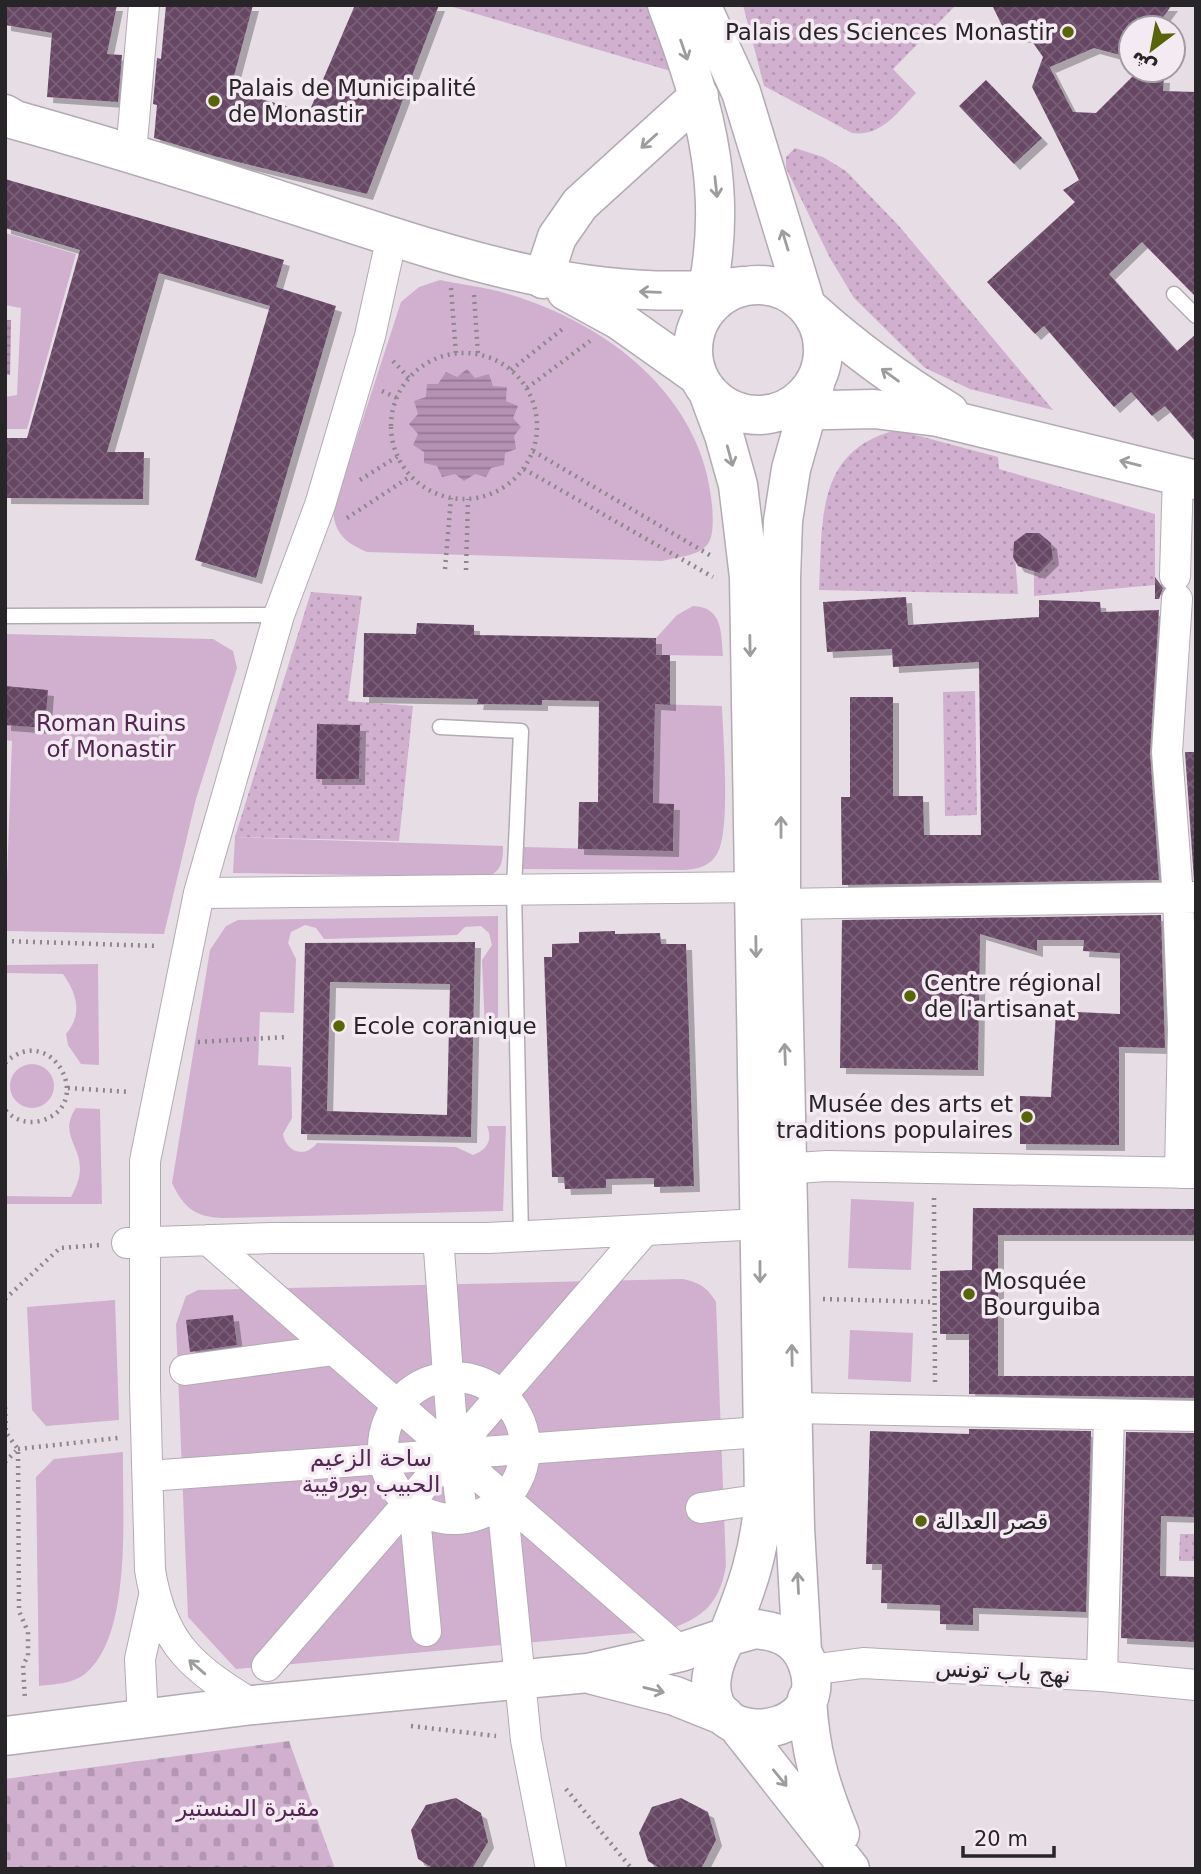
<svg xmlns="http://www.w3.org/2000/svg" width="1201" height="1874" font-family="'DejaVu Sans',Vazirmatn,sans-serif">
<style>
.green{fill:#d1b0cf}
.cemetery{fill:url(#cemetery-stones)}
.garden{fill:url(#garden-dots)}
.water{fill:url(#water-rules)}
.building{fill:url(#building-cross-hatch);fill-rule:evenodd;filter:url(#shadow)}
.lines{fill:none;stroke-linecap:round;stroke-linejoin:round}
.lane-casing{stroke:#b3abb3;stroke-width:17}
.street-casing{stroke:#b3abb3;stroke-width:32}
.secondary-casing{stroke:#b3abb3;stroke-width:41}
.path{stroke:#8d878c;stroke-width:4.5;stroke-dasharray:2 5;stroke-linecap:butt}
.lane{stroke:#fff;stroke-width:14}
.street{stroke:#fff;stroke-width:30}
.secondary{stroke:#fff;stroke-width:38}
.oneway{stroke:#9e9d9e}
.poi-dot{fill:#586408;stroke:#f3eaf2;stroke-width:2.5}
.labels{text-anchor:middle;stroke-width:7;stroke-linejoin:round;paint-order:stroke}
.poi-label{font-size:23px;fill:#282528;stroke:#f3eaf2;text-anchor:start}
.park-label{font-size:23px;fill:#532552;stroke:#f3eaf2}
.street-label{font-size:23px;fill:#282528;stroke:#f3eaf2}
</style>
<defs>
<pattern id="cemetery-stones" width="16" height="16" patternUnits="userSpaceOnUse" patternTransform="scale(1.75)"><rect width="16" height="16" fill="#d1b0cf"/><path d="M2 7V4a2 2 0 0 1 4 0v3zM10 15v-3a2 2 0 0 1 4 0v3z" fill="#b397b2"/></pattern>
<pattern id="garden-dots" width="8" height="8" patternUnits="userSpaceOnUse" patternTransform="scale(1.75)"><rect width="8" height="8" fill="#d1b0cf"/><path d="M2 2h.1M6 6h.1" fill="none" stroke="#b397b2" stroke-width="1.8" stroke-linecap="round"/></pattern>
<pattern id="water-rules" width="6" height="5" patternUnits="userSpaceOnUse" patternTransform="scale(1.75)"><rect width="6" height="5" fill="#b591b3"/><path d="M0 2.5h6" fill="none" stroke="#937692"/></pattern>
<pattern id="building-cross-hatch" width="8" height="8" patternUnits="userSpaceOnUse" patternTransform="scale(1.75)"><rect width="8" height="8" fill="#674765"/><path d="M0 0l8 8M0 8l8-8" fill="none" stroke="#785f77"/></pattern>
<filter id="shadow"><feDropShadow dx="6" dy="6" stdDeviation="0" flood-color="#0004"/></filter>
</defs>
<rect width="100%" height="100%" fill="#e6dde5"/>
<path class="green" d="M5,233L76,254L27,429H5V397L17,395L21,308L5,305Z
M440,280C462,285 486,287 508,294C607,323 703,396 712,505C716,553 705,552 662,561L367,552C346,543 335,534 333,511L401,302L419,287Z
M693,606C723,607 721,633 723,656L656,655V638L677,615Z
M5,634L213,639L233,651L237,668L196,799L164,934L5,931L12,741L5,740Z
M655,704L722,706C723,736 731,832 717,854C710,866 698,869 685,870L523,869L524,847L673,851L674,804L653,803Z
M235,837L503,846C503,861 502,871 487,877L233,873Z
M498,916V1032L485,1030L482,960L492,945L489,933L481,926L465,927L457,935L324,939L316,928L305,925L291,932L288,943L296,959L294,1013L260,1012L258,1065L291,1067L292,1118L283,1134C286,1152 305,1159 317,1143L456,1147L473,1155C487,1150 493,1140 487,1126H506L503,1211L223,1218C195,1217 184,1208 172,1183L210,950L226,926L238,920Z
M98,964L99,1065L81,1064L68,1045L66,1034C83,1014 77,994 63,974L5,973V965Z
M10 1086a22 22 0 1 1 44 0a22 22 0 1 1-44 0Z
M76,1108L100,1109L102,1204H5V1196L71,1197C98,1150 53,1142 76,1108Z
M851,1199L914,1202L911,1270L848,1268Z
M682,1279C699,1282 707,1287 716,1302L726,1566C719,1604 704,1617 668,1630L236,1669L188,1617L176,1324L186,1296L198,1290Z
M115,1300L119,1420L46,1426L32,1410L27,1307Z
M850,1330L913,1333L911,1382L848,1379Z
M123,1452C122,1510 133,1635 85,1674C72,1684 55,1684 39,1686L36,1477L54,1459Z"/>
<path class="cemetery" d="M289,1741L335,1869H5V1779Z"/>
<path class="garden" d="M446,5H646L674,72Z
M743,5H956L893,69L916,93C897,113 881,137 852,133L764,86Z
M795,148L823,157L846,171L899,226L1053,410L970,389L925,368L854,298L830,258L786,168V157Z
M897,430L998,457L999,469L1155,514V585L1034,596V571L1042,570L1053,559L1051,544L1039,533H1027L1014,543L1018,594L819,590C823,523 814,450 897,430Z
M311,592L362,596L348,701L413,706L399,841L235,837Z
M975,691L977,815L945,816L943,692Z
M1180,1534H1196V1561H1179Z"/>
<path class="water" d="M5,320H11L10,375L5,374Z
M467,369L475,378L489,374L493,386L507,387L506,401L518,406L513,418L521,427L514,436L516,449L505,453L504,465L491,468L486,477L475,474L464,481L455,474L442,477L437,466L424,463V452L413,445L418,434L409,424L418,414L414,401L426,397L427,384H438L446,372L457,377Z"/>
<path class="building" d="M5,5H117L107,54L122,55L118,102L47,97L52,33L5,25Z
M166,5H253L230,91L309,112L355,5H439L367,194L214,156L154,138L157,105L153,104L157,58L161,59Z
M992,5H1172L1155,28H1131V58L1094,48L1050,67L1048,64L1073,112L1096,113L1133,76L1164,77L1163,91L1196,92V297L1142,242L1109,274L1177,351L1196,334V442L1165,406L1152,416L1131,392L1114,407L1044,326L1035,334L987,282L1075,202L1063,190L1079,180L1032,87L1043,57L1029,37L1007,36Z
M986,80L1042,138L1014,164L959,106Z
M5,179L284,260L276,287L336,306L256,578L195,560L270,306L159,273L107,452H144L143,499L5,498V438H27L80,250L5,228Z
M1026,533H1039L1051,543L1053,559L1039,573L1018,566L1013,557L1014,542Z
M1155,577L1163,588L1159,599H1155Z
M906,597L908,625L1039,617V600L1100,602L1101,612L1159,610L1150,753L1159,880L842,885L841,797H850V697H893V796H923L924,835H981L979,662L893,667L892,649L827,652L823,602Z
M417,623L474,625V635L656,638V655H670V705L655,704L653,803L674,804L673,851L578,849L579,802H598L599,701L542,700V705L477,704L478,699L363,697L364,633L416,634Z
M5,686L48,690L45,728L5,725Z
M317,724L360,725L359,779H316Z
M1185,752H1196V880H1194Z
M1161,915L1165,1048L1119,1047V1145L1020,1144V1096L1051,1097L1056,1011L1120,1014V953L1083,951L1084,940H1037V951L980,934L978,1070L840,1068L842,920Z
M615,931V934L660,933L661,944H686L694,1186L654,1187V1178L606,1179V1188L565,1189L564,1177H552L544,957H552V944L579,943V932Z
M475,942L471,1137L301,1134L305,943ZM330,982L450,984L447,1115L327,1111Z
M973,1208L1196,1209V1235H998V1376H1196V1398L969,1394V1334H940V1271L972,1270Z
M233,1315L237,1345L190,1352L186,1320Z
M969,1429L1091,1431L1086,1612L973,1608V1625L940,1624V1605L881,1603L882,1564H866L870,1431L969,1434Z
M1126,1432L1196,1433V1517L1161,1516L1160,1576L1196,1577V1642L1121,1638Z
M456,1798L481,1813L488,1842L472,1869H434L418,1859L411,1830L426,1805Z
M681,1798L708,1812L716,1840L702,1867L661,1869L648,1861L639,1833L652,1807Z"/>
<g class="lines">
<g class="lane-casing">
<path id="lane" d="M1174,294L1196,316
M5,616L279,615
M440,727L521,731L514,889L521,1237"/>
</g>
<g class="street-casing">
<path id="street" d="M131,153L144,5
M1175,576L1178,475
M1177,599L1167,752L1178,897L1183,1029L1180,1173
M199,893L773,887
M781,904L1196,897
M766,1170L827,1166L1196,1173
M438,1238C446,1331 449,1426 463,1518
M208,1240L681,1652
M127,1243L272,1238H488L781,1223
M185,1370L334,1350
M383 1448a71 71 0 1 1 142 0a71 71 0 1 1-142 0Z
M793,1408L1196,1416
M148,1476L761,1432
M502,1501L526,1740L551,1869
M414,1507L426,1631
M701,1508L764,1499
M267,1666L645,1230
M810,1670L863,1663L1102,1676L1196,1685
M1102,1676L1109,1415
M253,1705C193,1668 162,1645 150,1570L145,1389V1161L199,893L279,615L320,505L370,336L392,236
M143,1720L140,1659L154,1596"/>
</g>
<g class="secondary-casing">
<path id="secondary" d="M667,5C707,110 732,201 702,313
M701,5L741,92L806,305
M5,114L15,120C112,147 208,177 304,208C446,254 591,307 742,286
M543,279L557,237L580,204L699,96
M693 350a65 65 0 1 1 130 0a65 65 0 1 1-130 0Z
M566,291L619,320L698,376
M812,311C855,350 900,382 949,412
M783,411L874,409L938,417L1196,480
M755,1629C778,1631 797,1638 806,1660C845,1752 657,1758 727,1637Z
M802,1651L795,1528L781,887V578L783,521L791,469L815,384
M593,1675L675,1696L725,1716
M807,1699C810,1752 820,1785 840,1834
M737,1725L850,1869
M5,1736L253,1705L588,1673L681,1652L727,1637C748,1586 759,1554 764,1499L749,577L738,485L724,435L708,392"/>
</g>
<path class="path" d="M451,288L456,354
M474,295L478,355
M391 426a73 73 0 1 1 146 0a73 73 0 1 1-146 0Z
M393,361L409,378
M511,370L565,327
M527,388L590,341
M382,391L397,398
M533,451L713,557
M524,469L713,577
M360,480L398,456
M347,518L411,476
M445,569L451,498
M466,570L468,499
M5,941L158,946
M198,1042L287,1037
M5,1063C51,1019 98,1106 40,1121C26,1124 15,1120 5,1110
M68,1088L130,1092
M934,1198L935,1382
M5,1299L60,1248L100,1245
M823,1299L934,1302
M5,1407L6,1433L18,1449L19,1611L28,1632V1656L23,1665L25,1700
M18,1449L118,1438
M5,1462L16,1451
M411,1726L496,1736
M566,1789L632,1869"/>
<use href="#lane" class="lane"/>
<use href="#street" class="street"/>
<use href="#secondary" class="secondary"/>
</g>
<defs><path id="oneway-shaft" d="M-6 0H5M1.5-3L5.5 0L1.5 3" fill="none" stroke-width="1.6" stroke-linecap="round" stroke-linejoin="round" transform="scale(1.75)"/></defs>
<g class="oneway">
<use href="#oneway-shaft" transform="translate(684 50) rotate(71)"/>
<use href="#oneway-shaft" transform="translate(649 141) rotate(138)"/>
<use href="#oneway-shaft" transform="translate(716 187) rotate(84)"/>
<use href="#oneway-shaft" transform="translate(785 240) rotate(-107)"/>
<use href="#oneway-shaft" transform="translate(650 292) rotate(-178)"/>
<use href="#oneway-shaft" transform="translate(890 375) rotate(-144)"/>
<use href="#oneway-shaft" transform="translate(730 456) rotate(75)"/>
<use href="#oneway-shaft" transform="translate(1130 463) rotate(-166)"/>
<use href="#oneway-shaft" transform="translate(750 646) rotate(89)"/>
<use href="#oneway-shaft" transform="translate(781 827) rotate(-90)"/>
<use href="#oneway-shaft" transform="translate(756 947) rotate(89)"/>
<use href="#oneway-shaft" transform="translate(785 1054) rotate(-92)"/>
<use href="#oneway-shaft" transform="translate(760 1272) rotate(90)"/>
<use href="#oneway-shaft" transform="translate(792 1355) rotate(-91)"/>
<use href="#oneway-shaft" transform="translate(798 1583) rotate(-93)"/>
<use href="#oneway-shaft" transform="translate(197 1667) rotate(-139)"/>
<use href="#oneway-shaft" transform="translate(654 1690) rotate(14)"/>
<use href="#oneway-shaft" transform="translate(780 1778) rotate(51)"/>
</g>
<g class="poi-dot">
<circle cx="1068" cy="32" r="7"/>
<circle cx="214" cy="101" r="7"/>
<circle cx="910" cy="996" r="7"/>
<circle cx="339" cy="1026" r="7"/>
<circle cx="1027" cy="1117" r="7"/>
<circle cx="969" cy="1294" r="7"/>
<circle cx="921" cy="1521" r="7"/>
</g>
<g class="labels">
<g class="poi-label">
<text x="1054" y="40" text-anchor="end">Palais des Sciences Monastir</text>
<text x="228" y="96">Palais de Municipalité<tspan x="228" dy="26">de Monastir</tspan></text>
<text x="924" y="991">Centre régional<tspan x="924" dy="26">de l'artisanat</tspan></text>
<text x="353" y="1034">Ecole coranique</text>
<text x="1013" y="1112" text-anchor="end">Musée des arts et<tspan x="1013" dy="26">traditions populaires</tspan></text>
<text x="983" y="1289">Mosquée<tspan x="983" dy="26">Bourguiba</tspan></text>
<text x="935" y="1529">قصر العدالة</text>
</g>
<g class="park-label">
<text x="111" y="731">Roman Ruins<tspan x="111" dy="26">of Monastir</tspan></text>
<text x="371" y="1466">ساحة الزعيم<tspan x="371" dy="26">الحبيب بورقيبة</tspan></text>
<text x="248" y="1816">مقبرة المنستير</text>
</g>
<g class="street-label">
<text transform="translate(1003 1671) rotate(3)" y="8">نهج باب تونس</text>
</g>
</g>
<rect width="1201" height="1874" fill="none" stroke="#282528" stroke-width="14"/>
<g transform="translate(1152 49) rotate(212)"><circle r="33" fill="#f3eaf2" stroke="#a29ba1" stroke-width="2"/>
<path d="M0-5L12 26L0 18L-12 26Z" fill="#586408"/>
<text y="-10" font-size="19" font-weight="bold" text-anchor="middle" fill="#282528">ش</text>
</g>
<path d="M963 1846v10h91v-10" fill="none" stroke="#282528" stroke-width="3.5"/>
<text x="974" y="1846" font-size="21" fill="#282528" stroke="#f3eaf2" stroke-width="5" paint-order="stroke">20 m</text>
</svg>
